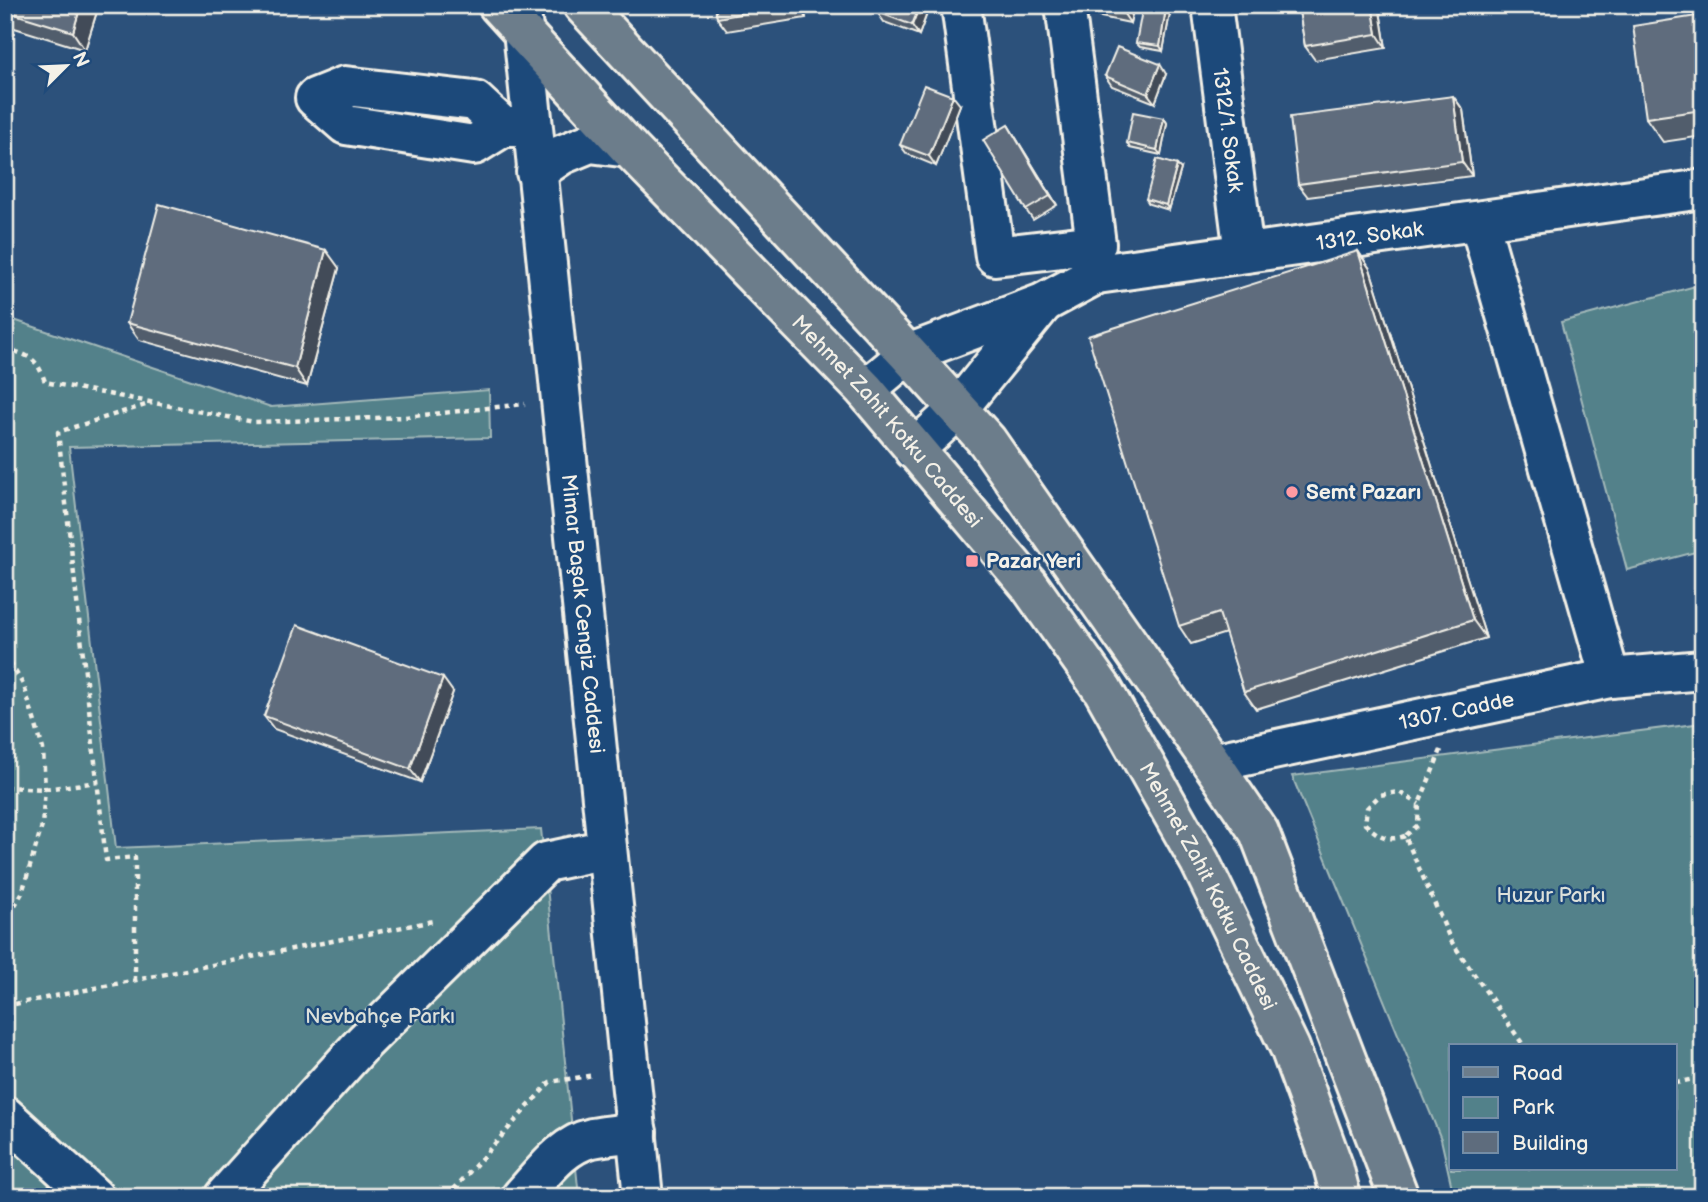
<svg xmlns="http://www.w3.org/2000/svg" width="1708" height="1202" font-family="'Balsamiq Sans',sans-serif">
<style>
.green{fill:#52818a;stroke:#a3b9b9;stroke-width:2;fill-rule:evenodd}
.lines{fill:none;stroke-linecap:round;stroke-linejoin:round}
.minor-casing{stroke:#f4f1e8;stroke-width:44}
.major-casing{stroke:#f4f1e8;stroke-width:44}
.path{stroke:#f4f1e8;stroke-width:4.5;stroke-dasharray:5 5;stroke-linecap:butt}
.minor{stroke:#1f4a7a;stroke-width:38}
.major{stroke:#6c7d8b;stroke-width:38}
.wall{fill:#515d6c;stroke:#f4f1e8;stroke-width:2}
.shaded-wall{fill:#424c58;stroke:#f4f1e8;stroke-width:2}
.building{fill:#5e6c7d;stroke:#f4f1e8;stroke-width:2}
.poi-dot{fill:#ff9aa2;stroke:#1f4a7a;stroke-width:2.5}
.labels{text-anchor:middle;stroke-width:5;stroke-linejoin:round;paint-order:stroke}
.street-label{font-size:21px;fill:#f4f1e8;stroke:#1f4a7a}
.poi-label{font-size:21px;font-weight:bold;fill:#f4f1e8;stroke:#1f4a7a;text-anchor:start}
.park-label{font-size:21px;fill:#dce0da;stroke:#1f4a7a}
</style>
<rect width="100%" height="100%" fill="#2c517b"/>
<filter id="ink" filterUnits="userSpaceOnUse"><feTurbulence type="fractalNoise" baseFrequency=".0143" numOctaves="2"/><feDisplacementMap in="SourceGraphic" scale="14" xChannelSelector="R" yChannelSelector="G"/><feConvolveMatrix kernelMatrix="1 2 1 2 8 2 1 2 1" color-interpolation-filters="sRGB"/></filter>
<g filter="url(#ink)">
<path class="green" d="M1703,284V550L1627,570L1561,322Z
M5,317L271,407L489,390L490,438L69,447L116,848L541,829L579,1197H5Z
M1703,723V1197H1454L1441,1139L1292,776ZM1451,1046H1675V1169H1451Z"/>
<g class="lines">
<g class="minor-casing">
<g id="minor">
<path d="M961,5L995,256L1096,244L1065,5"/>
<path id="s1" d="M1212,5L1244,253"/>
<path id="s2" d="M521,11L643,1197"/>
<path d="M503,127L475,101L345,86L315,98L346,125L474,145L503,127H532"/>
<path d="M536,172L561,155L590,143L629,148"/>
<path d="M1479,221L1610,678"/>
<path id="s3" d="M865,390L908,354L1043,303L1097,274L1703,189"/>
<path d="M914,450L957,410L1042,305"/>
<path id="s4" d="M1212,763L1610,678L1703,670"/>
<path d="M5,1116L94,1197"/>
<path d="M224,1197L364,1042L546,862L607,849"/>
<path d="M521,1197C542,1175 561,1145 592,1138C607,1135 622,1134 637,1132"/>
</g>
</g>
<g class="major-casing">
<g id="major">
<path id="s5" d="M498,5L629,148L865,390L1029,585L1103,690L1200,862L1290,1048L1333,1166L1341,1197"/>
<path d="M583,5L908,354L987,441L1212,763L1259,832L1399,1197"/>
</g>
</g>
<path class="path" d="M5,348C29,356 37,357 45,382L254,422L405,417L525,404
M5,654L24,686L43,749L45,789L42,826L22,893L5,923
M1441,750L1419,804L1418,825L1405,836L1451,941L1524,1046
M5,787L45,789L98,782
M1405,836C1387,842 1379,836 1365,824L1367,808L1380,795L1399,792L1419,804
M135,981V857L106,860L58,432L152,403
M5,1006L433,921
M1675,1083L1703,1077
M447,1197L550,1082L594,1075"/>
<use href="#minor" class="minor"/>
<use href="#major" class="major"/>
</g>
<path class="wall" d="M5,5H99L85,50L5,25Z
M715,5H803L806,18L727,31L717,18Z
M880,5H930L919,35L884,22L877,12Z
M1134,5L1130,23L1101,17L1094,8Z
M1298,5H1379L1386,48L1315,60L1305,46Z
M1429,5H1453L1431,8Z
M1170,13L1163,51L1140,47L1136,43Z
M1703,15V136L1663,142L1646,118Z
M1166,74L1155,103L1112,86L1105,76Z
M1453,96L1463,110L1472,176L1308,197L1298,184Z
M960,105L936,166L907,154L900,145Z
M1164,118L1167,123L1161,155L1130,148L1127,143Z
M1008,125L1057,205L1033,220L1026,210Z
M1181,169L1169,210L1149,204L1146,199Z
M1358,251L1370,269L1486,638L1256,709L1244,692L1226,633L1191,644L1179,626Z
M339,268L307,386L139,340L127,323Z
M453,692L420,782L274,729L264,716Z"/>
<path class="shaded-wall" d="M81,5H99L85,50L73,32Z
M797,5H803L806,18Z
M920,5H930L919,35L912,25Z
M1125,5H1134L1130,23L1124,14Z
M1372,5H1379L1386,48L1377,34Z
M1166,8L1170,13L1163,51L1160,46Z
M1160,64L1166,74L1155,103L1148,94Z
M953,96L960,105L936,166L929,156Z
M1453,96L1463,110L1472,176L1462,162Z
M1164,118L1167,123L1161,155L1157,150Z
M1008,125L1014,135L1057,205L1050,196Z
M1177,165L1181,169L1169,210L1166,205Z
M326,250L339,268L307,386L295,368Z
M1358,251L1370,269L1486,638L1473,620Z
M443,678L453,692L420,782L410,769Z"/>
<path class="building" d="M5,5H81L73,32L5,11Z
M715,5H791L717,18Z
M880,5H920L912,25L877,12Z
M1095,5H1125L1124,14L1094,8Z
M1143,5L1166,8L1160,46L1136,43Z
M1298,5H1372L1377,34L1305,46Z
M1703,15V110L1646,118L1633,26Z
M1117,47L1160,64L1148,94L1105,76Z
M924,85L953,96L929,156L900,145Z
M1453,96L1462,162L1298,184L1290,117Z
M1133,112L1164,118L1157,150L1127,143Z
M1008,125L1050,196L1026,210L983,140Z
M1157,159L1177,165L1166,205L1146,199Z
M159,204L326,250L295,368L127,323Z
M1358,251L1473,620L1244,692L1219,613L1179,626L1088,336Z
M297,625L443,678L410,769L264,716Z"/>
</g>
<g class="poi-dot">
<circle cx="1292" cy="492" r="7"/>
<rect x="965" y="554" width="14" height="14" rx="3.5"/>
</g>
<g class="labels">
<g class="street-label">
<text dy="7" stroke="none"><textPath href="#s1" startOffset="126">1312/1. Sokak</textPath></text>
<text dy="7" stroke="none"><textPath href="#s3" startOffset="537">1312. Sokak</textPath></text>
<text dy="7" stroke="none"><textPath href="#s5" startOffset="570">Mehmet Zahit Kotku Caddesi</textPath></text>
<text dy="7" stroke="none"><textPath href="#s2" startOffset="606">Mimar Başak Cengiz Caddesi</textPath></text>
<text dy="7" stroke="none"><textPath href="#s4" startOffset="250">1307. Cadde</textPath></text>
<text dy="7" stroke="none"><textPath href="#s5" startOffset="1138">Mehmet Zahit Kotku Caddesi</textPath></text>
</g>
<g class="poi-label">
<text x="1306" y="499">Semt Pazarı</text>
<text x="986" y="568">Pazar Yeri</text>
</g>
<g class="park-label">
<text x="1551" y="902">Huzur Parkı</text>
<text x="380" y="1023">Nevbahçe Parkı</text>
</g>
</g>
<rect width="1708" height="1202" fill="none" stroke="#1f4a7a" stroke-width="28"/>
<rect x="14" y="14" width="1680" height="1174" fill="none" stroke="#f4f1e8" stroke-width="2.5" filter="url(#ink)"/>
<rect x="1449" y="1044" width="228" height="126" fill="#1f4a7a" stroke="#748da6" stroke-width="2"/>
<rect x="1463" y="1067" width="35" height="10" fill="#6c7d8b" stroke="#748da6" stroke-width="2"/>
<text x="1512" y="1080" font-size="21" fill="#f4f1e8">Road</text>
<rect x="1463" y="1097" width="35" height="21" fill="#52818a" stroke="#748da6" stroke-width="2"/>
<text x="1512" y="1114" font-size="21" fill="#f4f1e8">Park</text>
<rect x="1463" y="1132" width="35" height="21" fill="#5e6c7d" stroke="#748da6" stroke-width="2"/>
<text x="1512" y="1150" font-size="21" fill="#f4f1e8">Building</text>
<g transform="translate(66 66) rotate(66)" stroke="#1f4a7a" stroke-width="5" paint-order="stroke">
<path d="M0-5L12 26L0 18L-12 26Z" fill="#f4f1e8"/>
<text y="-10" font-size="19" font-weight="bold" text-anchor="middle" fill="#f4f1e8">N</text>
</g>
</svg>
